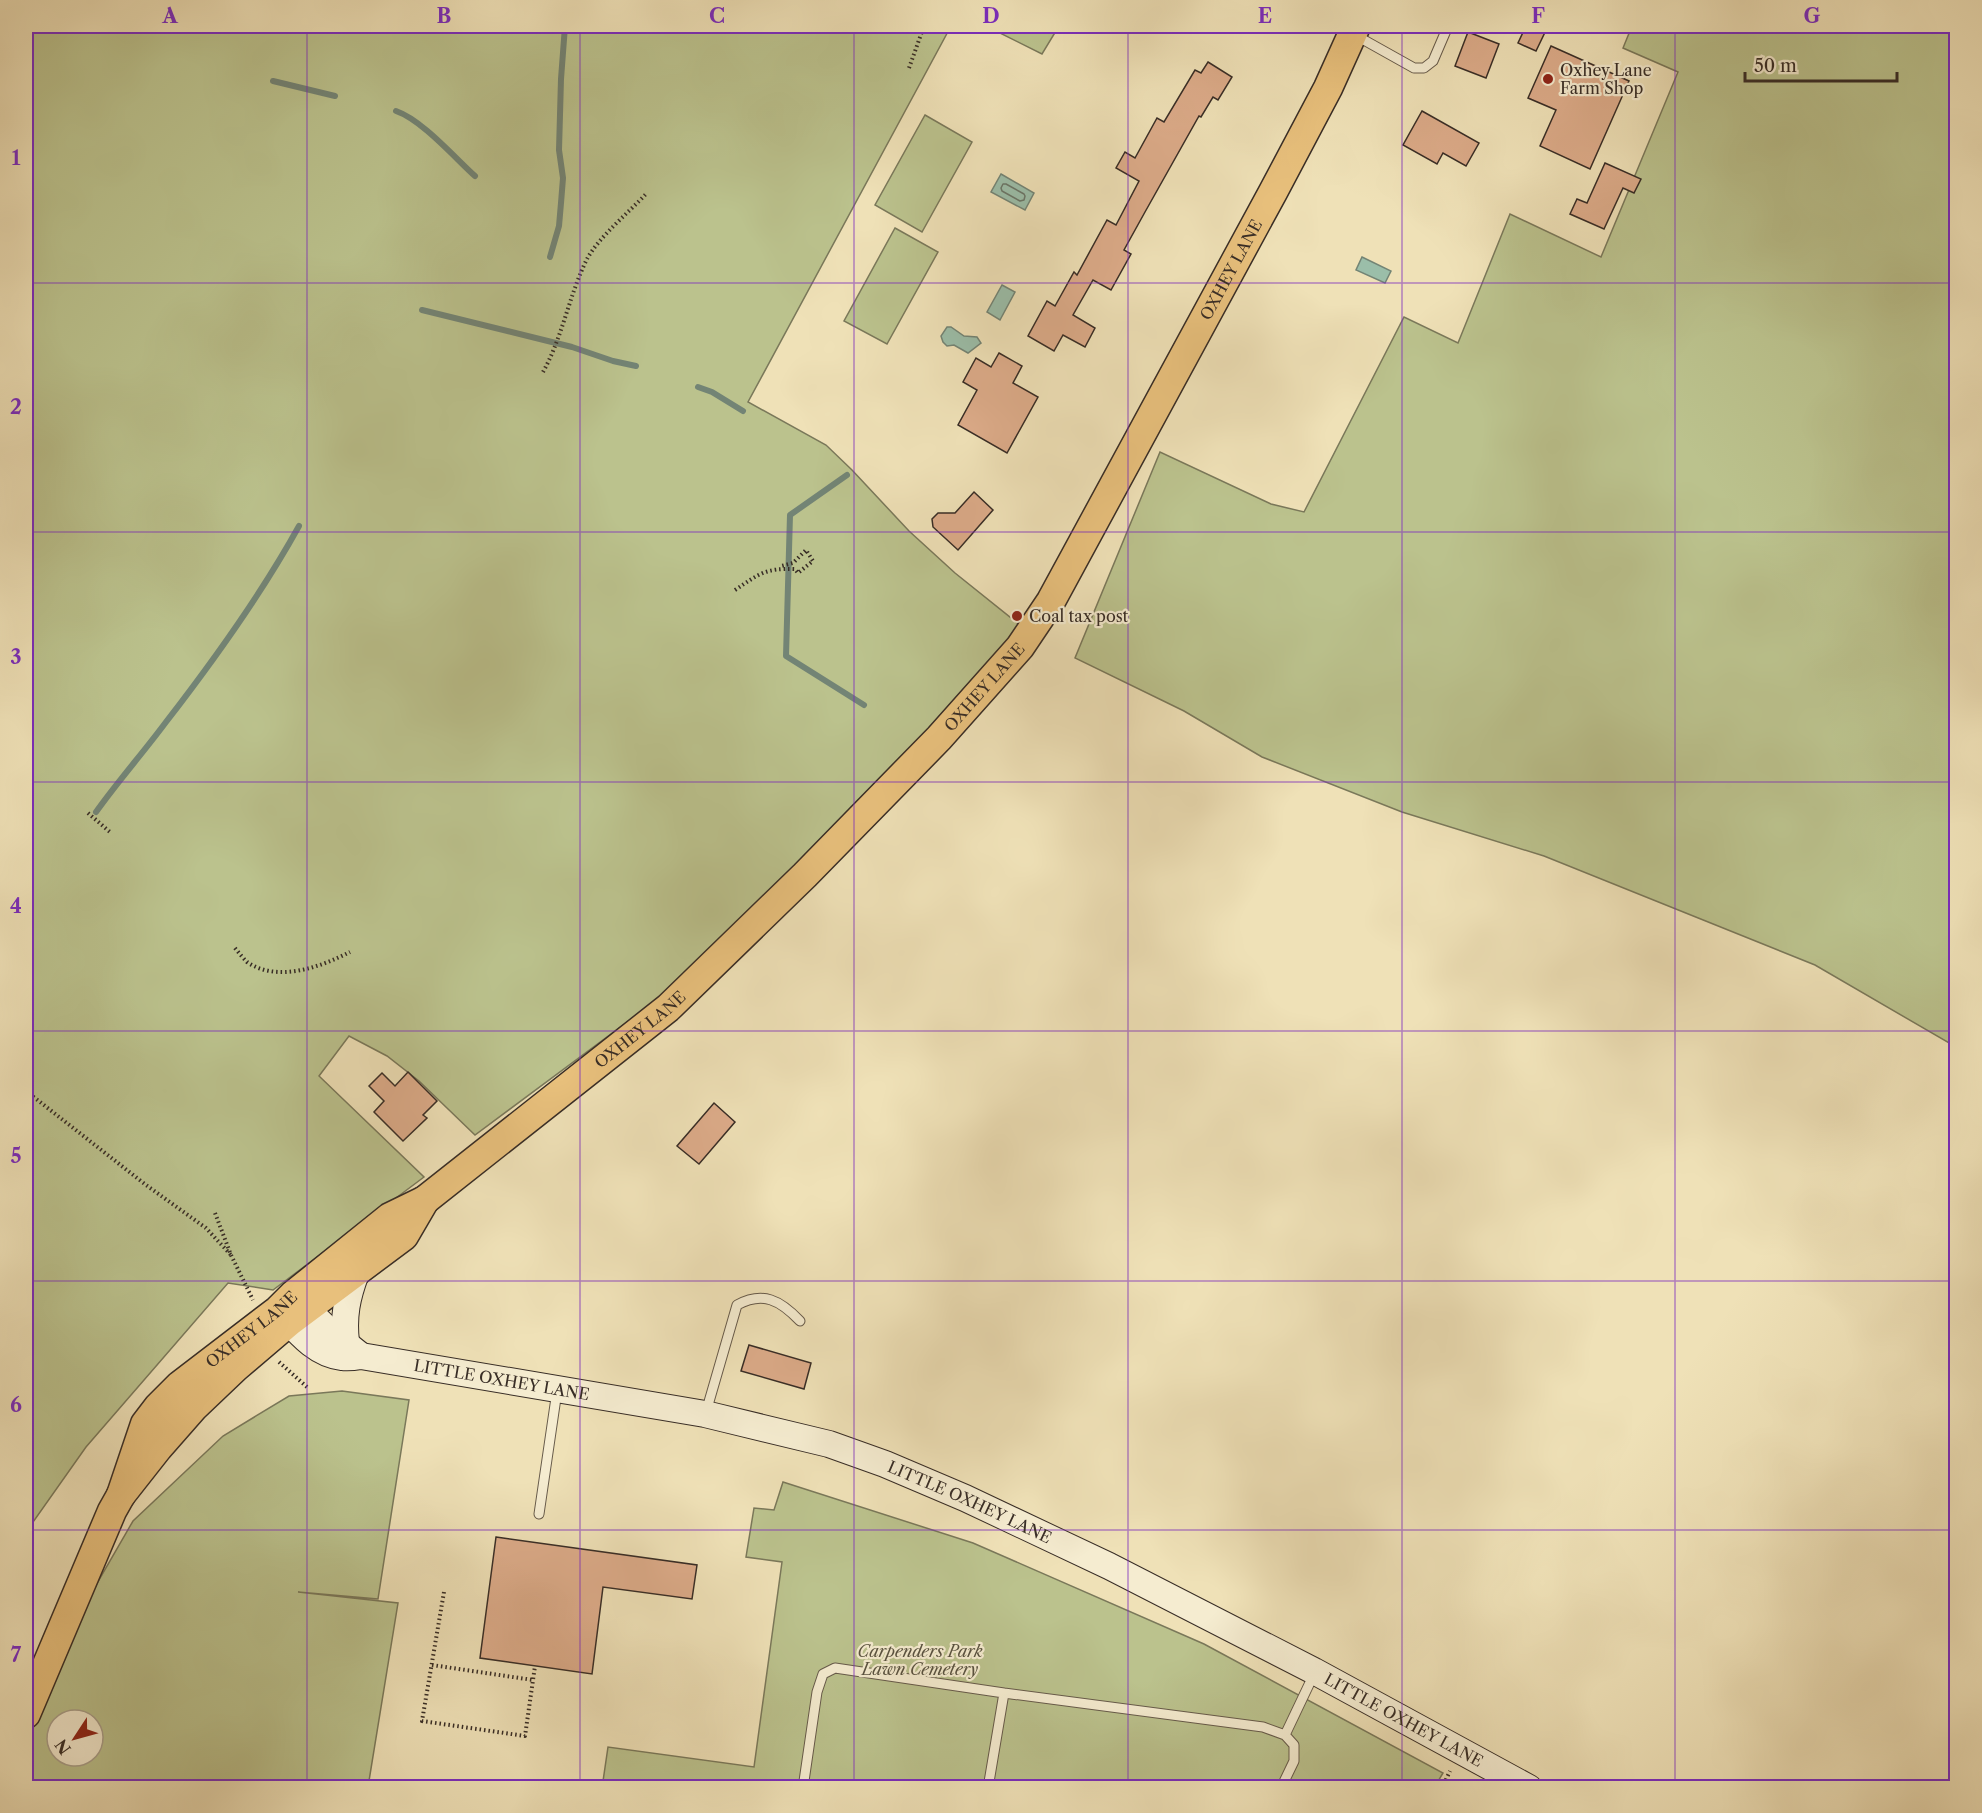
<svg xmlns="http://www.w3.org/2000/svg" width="1982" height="1813" font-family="'Libre Caslon Text',serif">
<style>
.green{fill:#bbc28d;stroke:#7a785a;stroke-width:1.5;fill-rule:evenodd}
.water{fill:#9bbea9;stroke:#738475;stroke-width:1.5}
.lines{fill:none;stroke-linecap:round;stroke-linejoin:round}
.shore{stroke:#6a7668;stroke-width:1.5}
.stream{stroke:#738475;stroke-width:6}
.building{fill:#dcab89;stroke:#382d26;stroke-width:1.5}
.service-casing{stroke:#665a4a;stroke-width:11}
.secondary-casing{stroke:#382d26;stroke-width:28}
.primary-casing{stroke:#382d26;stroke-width:31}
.path{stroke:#382d26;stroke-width:4;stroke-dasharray:1.5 3;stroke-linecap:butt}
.service{stroke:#f5ecd0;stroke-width:9}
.secondary{stroke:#f5ecd0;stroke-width:26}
.primary{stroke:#e8c07c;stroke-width:28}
.grid{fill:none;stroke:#7b2cbf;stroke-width:1.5;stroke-opacity:0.55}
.poi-dot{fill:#8f2418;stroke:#f5ecd0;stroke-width:2}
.labels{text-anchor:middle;stroke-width:4.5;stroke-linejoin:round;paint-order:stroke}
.poi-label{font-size:16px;fill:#382d26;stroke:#f5ecd0;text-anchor:start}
.street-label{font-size:16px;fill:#382d26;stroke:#f5ecd0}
.park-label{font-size:16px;font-style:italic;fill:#595240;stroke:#f5ecd0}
.neatline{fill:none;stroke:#7b2cbf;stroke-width:2}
.grid-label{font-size:20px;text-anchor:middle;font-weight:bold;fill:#7b2cbf}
</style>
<rect width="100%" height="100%" fill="#efe1b7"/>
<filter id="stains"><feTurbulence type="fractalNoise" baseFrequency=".00333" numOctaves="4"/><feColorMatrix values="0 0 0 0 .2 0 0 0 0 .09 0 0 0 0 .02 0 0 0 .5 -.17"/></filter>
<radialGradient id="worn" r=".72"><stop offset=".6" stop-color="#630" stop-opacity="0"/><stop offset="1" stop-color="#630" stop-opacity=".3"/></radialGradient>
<path class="green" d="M26,26H951L748,402L826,445L852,470L909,531L955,573L1026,630L704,965L475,1135L419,1081L387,1056L349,1036L319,1076L424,1177L273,1290L228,1283L86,1447L26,1532V874H32L26,872Z
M986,26H1059L1042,54Z
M1632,26H1956V1047L1815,965L1544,856L1402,812L1262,757L1184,711L1075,658L1160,452L1271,504L1304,512L1404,317L1458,343L1510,214L1601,257L1678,72L1623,48Z
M925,115L972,142L922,232L875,205Z
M895,228L938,252L887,344L844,321Z
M342,1391L409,1400L378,1599L298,1592L398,1603L368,1787L26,1788V1741L96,1585L133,1521L223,1436L289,1396ZM57,1720H93V1756H57Z
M783,1482L973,1543L1204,1644L1443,1773L1437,1783L1446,1787L602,1788L608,1747L754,1767L782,1562L746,1557L754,1508L774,1510Z"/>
<path class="water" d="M1001,174L1034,193L1025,210L991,192Z
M1362,257L1391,271L1385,283L1356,270Z
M1002,285L1015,292L1000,320L987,312Z
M947,327H951L964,336L977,337L981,343L968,353L954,345L947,346L943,342L941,336Z"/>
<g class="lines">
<path class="shore" d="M1003,184H1006L1024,194L1025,196L1024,200L1020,201L1002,191L1001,188Z"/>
<path class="stream" d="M273,81L335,96
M396,111C422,120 454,157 475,176
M550,257L559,226L561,203L563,178L559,150L561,79L565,26
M422,310L572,347L613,361L636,366
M698,387L712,392L743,411
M847,475L790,515L786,656L864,705
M96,812C118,781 143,753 166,722C214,660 261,595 299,526"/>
</g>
<path class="building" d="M1526,26H1548L1536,51L1518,43Z
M1468,32L1499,44L1486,78L1455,66Z
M1551,46L1629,81L1590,169L1540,146L1556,110L1528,98Z
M1208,62L1232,77L1218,100L1213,97L1201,117L1199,116L1145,212L1124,250L1131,254L1111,290L1093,280L1073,315L1095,328L1085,347L1063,335L1054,351L1028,336L1047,301L1055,306L1074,272L1077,275L1107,220L1116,225L1139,181L1116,168L1125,152L1135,158L1157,118L1164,122L1195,70L1201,73Z
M1422,111L1479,143L1466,166L1443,153L1437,164L1403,145Z
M1605,163L1641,179L1634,193L1623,188L1604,229L1570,214L1577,199L1587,203Z
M999,353L1022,366L1013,383L1038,397L1007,453L958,425L977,390L963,382L976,358L991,367Z
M974,492L993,510L958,550L933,527L932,519L938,513H955Z
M408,1072L437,1101L423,1115L427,1118L403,1141L374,1112L384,1101L369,1086L382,1073L395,1086Z
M714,1103L735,1122L699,1164L677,1146Z
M749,1345L811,1363L804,1389L741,1371Z
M496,1537L697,1565L692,1599L603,1587L592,1674L480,1658Z"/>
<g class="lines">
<g class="service-casing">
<path id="service" d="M1498,26L1502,27
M1355,35L1414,68H1424L1433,61L1448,26
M706,1412L737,1305C763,1291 780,1300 800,1321
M539,1514L557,1391
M1285,1735L1314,1674
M803,1788L817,1692L823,1674L835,1668L1004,1693
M988,1788L1004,1693L1263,1727L1285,1735L1294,1745V1761L1281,1788"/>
</g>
<g class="secondary-casing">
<g id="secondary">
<path d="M293,1296L325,1327L361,1356"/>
<path id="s1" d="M278,1310C296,1329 314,1354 342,1357C348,1358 355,1357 361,1356L705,1414L829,1444L885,1464L965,1498L1109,1566L1314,1671L1529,1788"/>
<path d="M346,1342C343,1316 347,1297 356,1273"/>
</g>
</g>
<g class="primary-casing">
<g id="primary">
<path id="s2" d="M121,1495L145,1424L158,1407L180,1385L278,1310L293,1295L390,1217L425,1200L668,1008L805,875L939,738L1020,647L1051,601L1273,192L1328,88L1356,26"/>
<path d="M26,1714L112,1511L121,1495L158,1448L194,1407L235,1368L289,1322L404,1236L425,1200"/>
</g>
</g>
<path class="path" d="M909,68L924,26
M543,372C563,336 569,295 587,259C598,238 629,212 646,194
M735,590C759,574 765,568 795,569L798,573L813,561L806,550L793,563L781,566
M88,813L110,832
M235,948C239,953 243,958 247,962C278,983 320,967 350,952
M26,1091L146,1185L206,1228L231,1255
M215,1213L231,1255L253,1300
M279,1362L307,1387
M444,1592L422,1721L525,1736L535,1666
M432,1665L533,1680
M1442,1788L1450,1771"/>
<use href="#service" class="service"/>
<use href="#secondary" class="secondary"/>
<use href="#primary" class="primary"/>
</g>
<path class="grid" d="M307,26V1788M580,26V1788M854,26V1788M1128,26V1788M1402,26V1788M1675,26V1788M26,283H1956M26,532H1956M26,782H1956M26,1031H1956M26,1281H1956M26,1530H1956"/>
<g class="poi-dot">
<circle cx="1548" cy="79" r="6"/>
<circle cx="1017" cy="616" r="6"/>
</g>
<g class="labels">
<g class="poi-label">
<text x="1560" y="76">Oxhey Lane<tspan x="1560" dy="18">Farm Shop</tspan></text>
<text x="1029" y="622">Coal tax post</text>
</g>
<g class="street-label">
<text dy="6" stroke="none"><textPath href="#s2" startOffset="1682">OXHEY LANE</textPath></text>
<text dy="6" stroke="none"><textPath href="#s2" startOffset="1196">OXHEY LANE</textPath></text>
<text dy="6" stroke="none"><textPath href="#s2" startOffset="710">OXHEY LANE</textPath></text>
<text dy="6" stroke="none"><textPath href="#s2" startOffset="218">OXHEY LANE</textPath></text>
<text dy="6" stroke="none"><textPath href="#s1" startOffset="243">LITTLE OXHEY LANE</textPath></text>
<text dy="6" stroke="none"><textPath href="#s1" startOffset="729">LITTLE OXHEY LANE</textPath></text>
<text dy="6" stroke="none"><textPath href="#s1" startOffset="1215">LITTLE OXHEY LANE</textPath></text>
</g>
<g class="park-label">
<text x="920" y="1657">Carpenders Park<tspan x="920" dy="18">Lawn Cemetery</tspan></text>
</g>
</g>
<rect width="1982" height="1813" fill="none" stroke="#efe1b7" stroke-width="66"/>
<g transform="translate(75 1738) rotate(234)"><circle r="28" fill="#f5ecd0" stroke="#a9a08c" stroke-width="1.5"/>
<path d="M0-4.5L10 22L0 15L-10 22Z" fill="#8f2418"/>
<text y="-9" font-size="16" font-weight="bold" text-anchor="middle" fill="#382d26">N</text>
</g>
<path d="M1745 72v9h152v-9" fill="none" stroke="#382d26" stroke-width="3"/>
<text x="1754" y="72" font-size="18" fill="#382d26" stroke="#f5ecd0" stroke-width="4.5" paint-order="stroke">50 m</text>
<rect x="33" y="33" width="1916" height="1747" class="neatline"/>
<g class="grid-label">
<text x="170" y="23">A</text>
<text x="444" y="23">B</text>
<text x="717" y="23">C</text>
<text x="991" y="23">D</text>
<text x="1265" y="23">E</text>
<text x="1538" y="23">F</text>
<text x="1812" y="23">G</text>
<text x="16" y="165">1</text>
<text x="16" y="414">2</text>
<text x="16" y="664">3</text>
<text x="16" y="913">4</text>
<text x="16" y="1163">5</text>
<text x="16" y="1412">6</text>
<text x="16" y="1662">7</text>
</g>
<rect width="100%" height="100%" filter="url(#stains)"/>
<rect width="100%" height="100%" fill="url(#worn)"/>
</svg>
